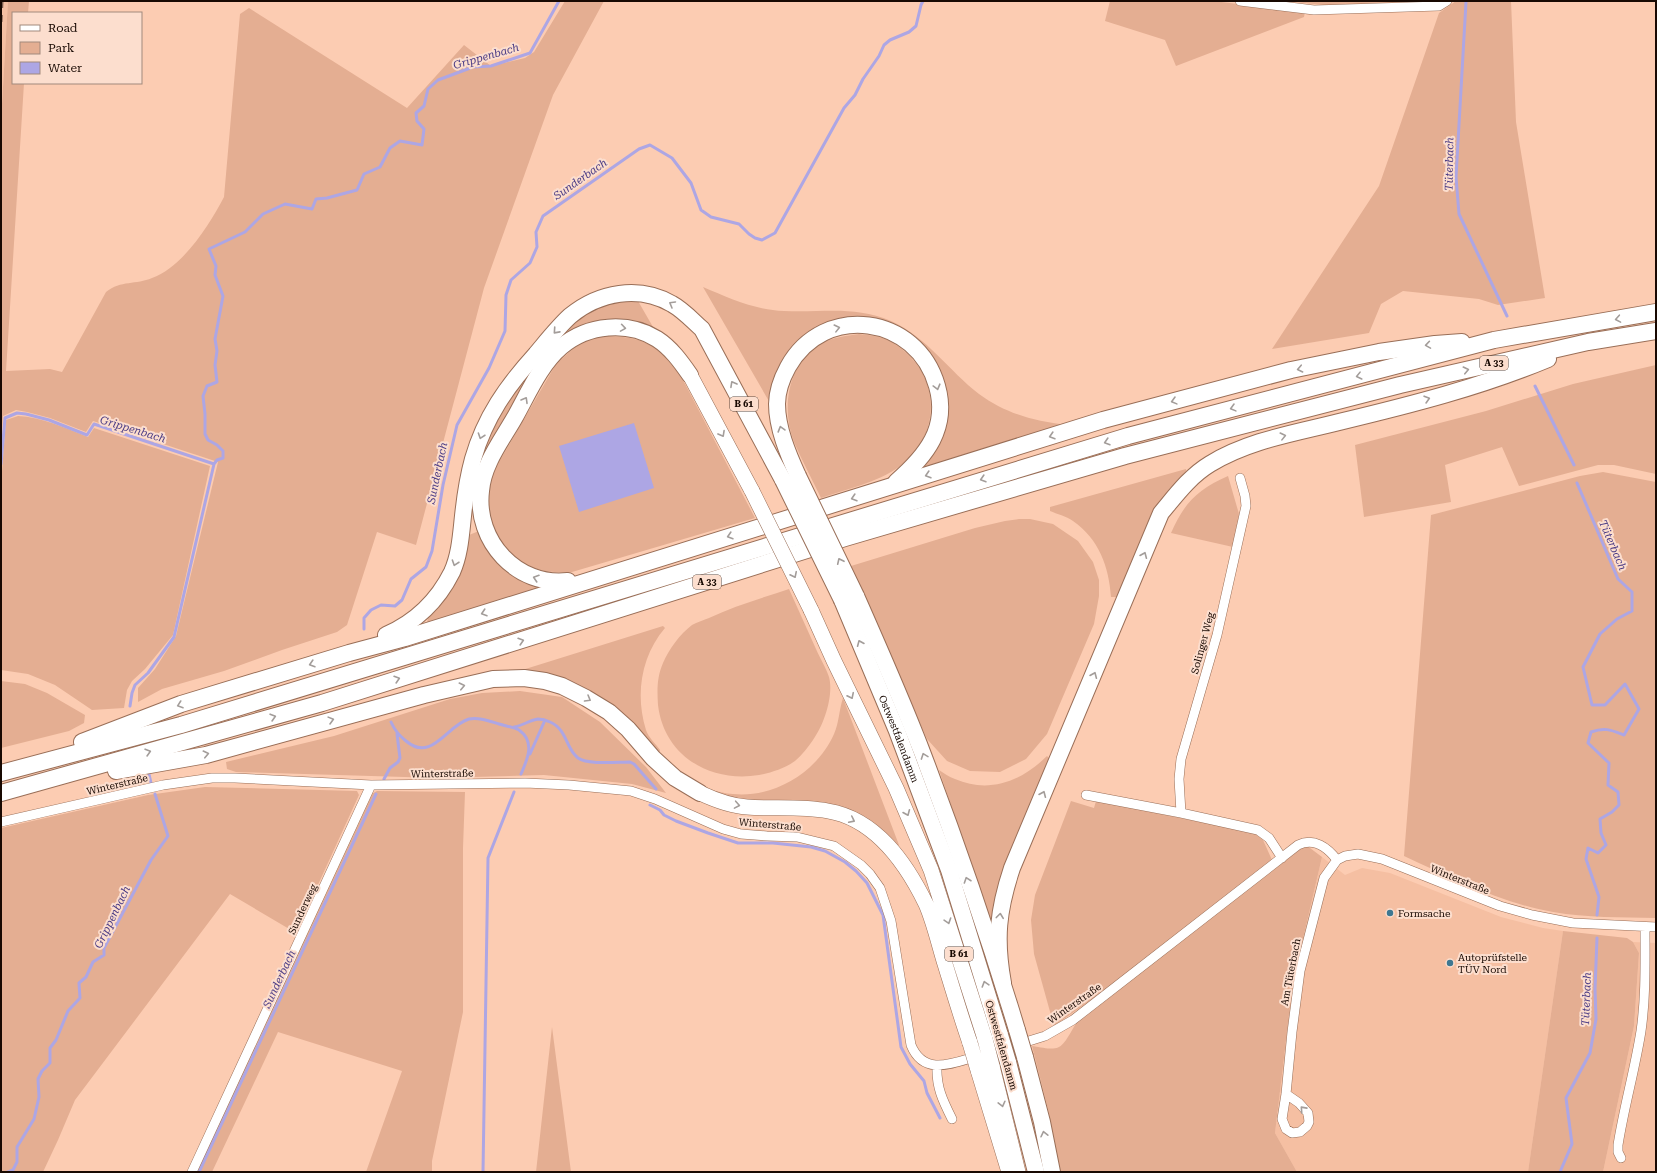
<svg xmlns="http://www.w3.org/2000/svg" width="1657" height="1173" font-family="'Roboto Serif',serif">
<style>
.built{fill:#f5bfa2}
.green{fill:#e4ae92}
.water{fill:#ada6e4}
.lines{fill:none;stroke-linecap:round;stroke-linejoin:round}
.stream{stroke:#ada6e4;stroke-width:3}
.minor-casing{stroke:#996e57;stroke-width:10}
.trunk-casing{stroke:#996e57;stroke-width:16}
.motorway-casing{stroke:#996e57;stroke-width:18}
.minor{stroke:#fff;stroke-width:9}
.trunk{stroke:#fff;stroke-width:15}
.motorway{stroke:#fff;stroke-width:16}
.rail{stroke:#7c5e4f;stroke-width:3;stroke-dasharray:7 7;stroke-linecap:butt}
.trunk-bridge-casing{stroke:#996e57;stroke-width:16;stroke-linecap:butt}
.motorway-bridge-casing{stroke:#996e57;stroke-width:18;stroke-linecap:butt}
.trunk-bridge{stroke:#fff;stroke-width:15}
.motorway-bridge{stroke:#fff;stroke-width:16}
.oneway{stroke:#a39d9a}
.poi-dot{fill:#3e7791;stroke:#fcdece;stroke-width:1.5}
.labels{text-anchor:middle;stroke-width:4;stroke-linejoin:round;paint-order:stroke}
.shield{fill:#fcdece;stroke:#5c493f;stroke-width:1}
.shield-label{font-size:9px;font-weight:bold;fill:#180902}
.street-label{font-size:10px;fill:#180902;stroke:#fcdece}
.poi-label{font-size:10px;fill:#180902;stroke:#fcdece;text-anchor:start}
.water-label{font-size:11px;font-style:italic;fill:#4a3b85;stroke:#fcdece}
</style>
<rect width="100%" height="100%" fill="#fcccb2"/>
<path class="built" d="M1,1H8L1,121Z
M1322,857L1345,875L1362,868L1390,873L1501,917L1543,928L1563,931L1528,1172H1297L1275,1133L1293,982Z
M1633,942L1656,943V1172H1603L1634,1026L1639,953Z"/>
<path class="green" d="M8,1H29L28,13H13V83H24L6,371L50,369L62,372L106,292C121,280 136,285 152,278C183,267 210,224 224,197L240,14L249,8L407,108L464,45L491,66L525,58L534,52L565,1H604L553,95L484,288L416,545L377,532L347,625L337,632L282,650L224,671L162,689L138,702V688L155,669L176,636L218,462L93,421L86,432L50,418L27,412L16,410L3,416L1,443V121Z
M1110,1H1213L1305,12L1304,17L1176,66L1165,40L1105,21Z
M1284,1H1431L1333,6Z
M1456,1H1511L1516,122L1545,298L1498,305L1479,299L1403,291L1381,304L1369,333L1272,349L1379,186L1439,13Z
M703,287C729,298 755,310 784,311C823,313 853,305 891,321C927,337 949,371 979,394C1006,414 1035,421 1066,425L924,468L922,465L942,431L922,347L830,324L770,403Z
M638,301L653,327L614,319L599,322L570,333L484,458L481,457C488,439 494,421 505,404C526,372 569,318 605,304C615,301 628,302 638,301Z
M859,334C868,335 879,336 888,340C937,366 946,425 905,462C882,482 849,488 821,498C812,479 802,461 794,442C781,409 787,364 821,344C833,337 845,336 859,334Z
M602,336C644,336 657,344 682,378L755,518L572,572C541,574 518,567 500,541C495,534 491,527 489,519C486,504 488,489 492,474L556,364L576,346L591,339Z
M1656,365V474L1614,465H1598L1519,486L1502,447L1445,465L1451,502L1364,517L1355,445L1486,411L1573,384Z
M18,416C42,417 65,428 88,437L94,428L210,466L173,635L145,669L132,681L127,690L124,708L92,710L55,685L28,674L1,670V484L6,420Z
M1186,469V471L1151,515L1117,597H1111C1109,567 1099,539 1073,521C1066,516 1057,514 1050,511V507Z
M1603,472L1656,482V918C1621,917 1587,918 1553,912C1501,903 1452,878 1404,856L1431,515L1580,476Z
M1228,476L1239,514L1233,547L1171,533C1184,503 1198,489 1228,476Z
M1019,519H1030L1053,524L1078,541L1093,562L1099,580V596L1094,624L1047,734L1026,759L1000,772L970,771L947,761L927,739L851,566L975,528L1005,521Z
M479,531L541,587L427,623L428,617L469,535Z
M789,589C798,609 807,629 816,649C820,658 826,668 829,677C834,695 824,725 813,740C808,747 802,755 795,761C785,768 771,773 759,775C710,783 664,756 658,705C657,689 657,677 663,663C669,649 680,634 692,625C697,622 704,620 709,618C734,606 762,598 789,589Z
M663,626L665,628C641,656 635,695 646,730C648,737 656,744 660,750L659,756L632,725L519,671Z
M1,681L25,684L47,693L85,715L84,723L69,731L1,748Z
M520,691L562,697L600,722L646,767L666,793L632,784L544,775L438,778L236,772L227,769L226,762L334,736L450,699L482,693Z
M843,698L899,845L897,846L881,830L731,798L709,791V789C717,791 725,794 733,794C775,798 817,772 834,734C839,723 839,710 843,698Z
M1047,756L1049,758L1005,866L992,921L990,920L939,770C944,773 949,777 955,779C989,794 1022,781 1047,756Z
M205,787L357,791L359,795L296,933L230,894L75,1100L58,1140L43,1172H1V828L148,795Z
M377,791L465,792L463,848V1012L432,1161V1172H366L402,1071L278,1032L212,1172H197L371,794Z
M1071,801L1094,808L1096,801L1254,833L1263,840L1272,860L1108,988L1054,1026L1034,954L1031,920L1035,895Z
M1306,845L1322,857L1293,982L1275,1133L1297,1172H1058L1049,1113L1032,1046C1061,1051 1060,1051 1075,1025L1186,937Z
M1563,931L1627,938L1633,942L1639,953L1634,1026L1603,1172H1528Z
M552,1027L571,1172H536Z"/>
<path class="water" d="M634,423L654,488L579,512L559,446Z"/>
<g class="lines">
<path class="stream" d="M1466,2L1456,177L1459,214L1507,316
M1535,386L1574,465
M1,464L5,418L17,413L26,414L49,420L87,435L94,424L214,464
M1577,483L1618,579L1632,592V611L1617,619L1600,634L1583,667L1592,705H1605L1625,684L1639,709L1624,735C1611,730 1605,727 1591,732L1588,743L1609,763L1608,785L1618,792L1619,805L1612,812L1600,819L1601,833L1606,845L1598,853L1588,848L1586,859L1599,897L1597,915
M364,629V618L371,610L381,605L395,606L402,600L411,579L426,567L432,551L443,485L457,425L489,368L505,331L506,295L511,280L530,263L537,247L536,232L543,216L639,149L650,145L672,158L691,183L701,210L711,217L739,224L749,234L755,238L762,240L775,233L844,108L855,95L863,79L879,56L884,45L890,40L909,32L916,26L921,5L923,1
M130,706L132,693L135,685L148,673L174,637L214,464L217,460L223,458V451L217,445L208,440L205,434V414L203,396L207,386L217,382L215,365L217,351L215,339L223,296L215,275L216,266L209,249L245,232L263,214L285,204L312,209L316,199L327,198L357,190L364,174L380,167L390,148L400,141L422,145L424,129L417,121L416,113L424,106L428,89L438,80L473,67L491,66L530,53L559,1
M391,722C395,731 399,735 406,741C432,763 447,725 469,719C479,717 489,721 499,724C505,726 514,727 519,730C536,742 527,760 521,774
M514,727C522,726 530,720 538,719C542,719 546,720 550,722C568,730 565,748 578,758C588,765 617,762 630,762L634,764L656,789
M530,754L545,720
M149,774L151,783
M384,779L390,768L398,762L400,758L397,734
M650,805L660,810L664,815L676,821L708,833L738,843H773L811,847L825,851L845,862L856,871L867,883L883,915L901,1047L910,1064L924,1081L927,1093L940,1118
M8,1172L13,1170L17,1162V1147L34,1119L39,1097L38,1079L42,1071L50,1063V1048L56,1040L68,1011L80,998L79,983L86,977L93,962L104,955V948L151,860L168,836L155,794
M199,1172L376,794
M483,1172L488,858L514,792
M1560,1172L1572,1144L1566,1098L1590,1053L1596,1019L1595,989L1597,938"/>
<g class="minor-casing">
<path id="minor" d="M1240,1L1314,10L1439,6L1447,1
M1086,795L1181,813L1258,830L1269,838L1282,858
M1181,813L1179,779L1181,759L1217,635L1246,506L1245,496L1240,478
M1,822L163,785L212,778H235L371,785L525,783L569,785L631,791L655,799L723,829L741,834L767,836L797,837L834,846L861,865L870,874L880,888L891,921L911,1045C924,1077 953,1063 978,1056
M1000,1050L1045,1036L1073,1020L1298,845C1314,837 1328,848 1337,860
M937,1066C936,1087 943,1101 952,1119
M1286,1094L1299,1103L1308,1113L1309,1122L1307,1126L1300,1132L1292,1133L1286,1129L1282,1119L1286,1094L1292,1032L1300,971L1324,878L1337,860L1345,856L1358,854L1382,859L1500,906L1532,915L1573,923L1656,927
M1621,1158L1618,1152V1145C1624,1107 1635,1069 1641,1031C1646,996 1645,962 1645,927
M192,1172L371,785"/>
</g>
<g class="trunk-casing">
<path id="trunk" d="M690,375L752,491
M811,610L834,661L896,788L931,870L985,1039
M700,793C715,800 730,806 747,807C774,809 801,806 828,811C876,819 906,863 926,904C934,922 939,945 945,964C953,990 961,1017 970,1043
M992,1066L1018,1172
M978,1070L1009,1172"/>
</g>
<g class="motorway-casing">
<g id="motorway">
<path d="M798,476C788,454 777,428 777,404C777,391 782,378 788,367C824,302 917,315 937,386C949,428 926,456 896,482"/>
<path d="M568,581C517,587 475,541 481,491C483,464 502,440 515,417C528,394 540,365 561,347C588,324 628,321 657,339C671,348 681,362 690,375"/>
<path d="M856,596C879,648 902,700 922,752C957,844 989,937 1017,1030"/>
<path id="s1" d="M842,600L897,731L949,870L1000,1035"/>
<path d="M386,635C416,622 437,602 452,572C460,554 461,534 463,516C465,497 468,477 473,459C485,417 507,386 536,354C547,341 558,327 570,316C599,292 639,285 672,304C683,310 692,320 702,329L783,480"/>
<path d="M82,742L181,704L349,653L405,638L1103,420L1291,370L1379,352L1435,344L1462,342"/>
<path d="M116,771L206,755L424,695L493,679L524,678L545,681L562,686L586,698L609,712L628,729L653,758L675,778L700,793"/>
<path d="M1,773L181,725L1128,436L1494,340L1656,312"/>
<path d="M1,793L322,703L845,538L1125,456L1400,385L1588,342L1656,331"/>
<path d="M1003,983C995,939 998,910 1012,868L1161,513C1176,495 1190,476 1210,464C1249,440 1296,433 1339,422C1410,405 1481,387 1548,359"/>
<path d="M1025,1057L1042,1122L1052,1172"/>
<path d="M1008,1062L1036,1172"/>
</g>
</g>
<use href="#minor" class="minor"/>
<use href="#trunk" class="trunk"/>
<use href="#motorway" class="motorway"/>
<path class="rail" d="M1,22L2,1"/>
<g class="trunk-bridge-casing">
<path id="trunk-bridge" d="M752,491L811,610
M985,1039L992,1066
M970,1043L978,1070"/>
</g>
<g class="motorway-bridge-casing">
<path id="motorway-bridge" d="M798,476L856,596
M783,480L842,600
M1017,1030L1025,1057
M1000,1035L1008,1062"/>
</g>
<use href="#trunk-bridge" class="trunk-bridge"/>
<use href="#motorway-bridge" class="motorway-bridge"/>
</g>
<defs><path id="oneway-chevron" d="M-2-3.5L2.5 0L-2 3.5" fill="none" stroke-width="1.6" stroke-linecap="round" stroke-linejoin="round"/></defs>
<g class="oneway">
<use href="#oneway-chevron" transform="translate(672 304) rotate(-150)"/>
<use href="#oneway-chevron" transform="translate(1618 319) rotate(170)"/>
<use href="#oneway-chevron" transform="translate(623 328) rotate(9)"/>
<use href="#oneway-chevron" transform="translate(837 328) rotate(-14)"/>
<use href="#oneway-chevron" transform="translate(556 331) rotate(132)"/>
<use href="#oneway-chevron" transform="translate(1428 345) rotate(171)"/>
<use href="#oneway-chevron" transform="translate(1300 369) rotate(168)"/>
<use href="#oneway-chevron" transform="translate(1466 370) rotate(-13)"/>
<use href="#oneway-chevron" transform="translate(1359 376) rotate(166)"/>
<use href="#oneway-chevron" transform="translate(733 384) rotate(-119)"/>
<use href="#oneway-chevron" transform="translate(937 387) rotate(75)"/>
<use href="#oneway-chevron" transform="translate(1427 399) rotate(-16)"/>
<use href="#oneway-chevron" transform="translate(525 400) rotate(-60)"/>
<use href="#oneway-chevron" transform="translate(1174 401) rotate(165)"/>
<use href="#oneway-chevron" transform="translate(1233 408) rotate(165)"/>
<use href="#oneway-chevron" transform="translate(781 429) rotate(-106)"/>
<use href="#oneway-chevron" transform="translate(722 434) rotate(61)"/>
<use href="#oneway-chevron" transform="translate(481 436) rotate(109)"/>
<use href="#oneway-chevron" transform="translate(1052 436) rotate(163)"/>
<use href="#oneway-chevron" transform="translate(1283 436) rotate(-14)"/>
<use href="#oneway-chevron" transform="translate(1107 442) rotate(163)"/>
<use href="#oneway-chevron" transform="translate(928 475) rotate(163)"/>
<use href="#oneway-chevron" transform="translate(983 479) rotate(163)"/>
<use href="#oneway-chevron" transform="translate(854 498) rotate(163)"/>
<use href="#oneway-chevron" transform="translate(730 536) rotate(163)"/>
<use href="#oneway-chevron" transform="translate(1144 555) rotate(-67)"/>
<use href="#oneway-chevron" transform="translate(840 561) rotate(-115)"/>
<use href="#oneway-chevron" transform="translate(455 563) rotate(109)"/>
<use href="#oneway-chevron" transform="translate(794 575) rotate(64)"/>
<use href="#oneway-chevron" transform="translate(536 578) rotate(-162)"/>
<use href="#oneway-chevron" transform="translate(484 613) rotate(162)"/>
<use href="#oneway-chevron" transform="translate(521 641) rotate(-17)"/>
<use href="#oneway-chevron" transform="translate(860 643) rotate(-113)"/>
<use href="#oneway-chevron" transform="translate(312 664) rotate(163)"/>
<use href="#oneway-chevron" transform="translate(1094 675) rotate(-67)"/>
<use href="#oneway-chevron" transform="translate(397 679) rotate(-17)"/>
<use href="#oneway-chevron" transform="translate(462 686) rotate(-13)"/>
<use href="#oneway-chevron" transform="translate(851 696) rotate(64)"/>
<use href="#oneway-chevron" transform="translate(588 699) rotate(30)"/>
<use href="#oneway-chevron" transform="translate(180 705) rotate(161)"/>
<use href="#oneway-chevron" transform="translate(273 717) rotate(-16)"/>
<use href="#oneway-chevron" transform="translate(331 720) rotate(-15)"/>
<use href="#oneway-chevron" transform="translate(148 752) rotate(-16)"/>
<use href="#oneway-chevron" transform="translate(206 754) rotate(-13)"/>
<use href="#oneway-chevron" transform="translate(924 756) rotate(-110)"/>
<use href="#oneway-chevron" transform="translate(1043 794) rotate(-67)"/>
<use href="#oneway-chevron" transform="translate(737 805) rotate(10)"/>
<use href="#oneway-chevron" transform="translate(907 813) rotate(67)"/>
<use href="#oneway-chevron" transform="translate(852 820) rotate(26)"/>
<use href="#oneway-chevron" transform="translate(967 880) rotate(-109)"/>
<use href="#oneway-chevron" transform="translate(1000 916) rotate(-83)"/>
<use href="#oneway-chevron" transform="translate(948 921) rotate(72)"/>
<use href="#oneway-chevron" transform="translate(985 984) rotate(-107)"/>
<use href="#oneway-chevron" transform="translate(1002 1104) rotate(76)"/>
<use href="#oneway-chevron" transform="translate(1303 1109) rotate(-132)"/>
<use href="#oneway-chevron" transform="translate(1044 1134) rotate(-103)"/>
</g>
<g class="poi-dot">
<circle cx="1390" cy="913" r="4"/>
<circle cx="1450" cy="963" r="4"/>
</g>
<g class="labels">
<g class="shield">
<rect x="1480" y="356" width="28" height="14" rx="3"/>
<rect x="730" y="397" width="28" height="14" rx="3"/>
<rect x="693" y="575" width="28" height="14" rx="3"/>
<rect x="945" y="947" width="28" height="14" rx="3"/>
</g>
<g class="shield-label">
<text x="1494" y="366">A 33</text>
<text x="744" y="407">B 61</text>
<text x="707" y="585">A 33</text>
<text x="959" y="957">B 61</text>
</g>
<g class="street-label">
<text transform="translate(1202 643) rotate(-75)" y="4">Solinger Weg</text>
<text dy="4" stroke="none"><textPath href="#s1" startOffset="150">Ostwestfalendamm</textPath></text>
<text transform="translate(442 773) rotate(-1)" y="4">Winterstraße</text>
<text transform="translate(117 784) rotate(-13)" y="4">Winterstraße</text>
<text transform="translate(770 824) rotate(5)" y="4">Winterstraße</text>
<text transform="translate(1460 879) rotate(22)" y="4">Winterstraße</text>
<text transform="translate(302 909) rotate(-65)" y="4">Sunderweg</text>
<text transform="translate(1290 972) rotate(-79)" y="4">Am Tüterbach</text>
<text transform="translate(1074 1003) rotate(-35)" y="4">Winterstraße</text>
<text transform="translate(1002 1045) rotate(74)" y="4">Ostwestfalendamm</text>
</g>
<g class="poi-label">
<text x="1398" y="917">Formsache</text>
<text x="1458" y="961">Autoprüfstelle<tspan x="1458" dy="12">TÜV Nord</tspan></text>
</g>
<g class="water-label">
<text transform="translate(486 56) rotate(-16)" y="4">Grippenbach</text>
<text transform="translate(1449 164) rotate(-89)" y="4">Tüterbach</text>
<text transform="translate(580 179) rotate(-35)" y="4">Sunderbach</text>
<text transform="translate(133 429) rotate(17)" y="4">Grippenbach</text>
<text transform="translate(437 473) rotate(-78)" y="4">Sunderbach</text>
<text transform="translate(1613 545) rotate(67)" y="4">Tüterbach</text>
<text transform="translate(112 917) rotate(-64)" y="4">Grippenbach</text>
<text transform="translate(279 979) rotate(-65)" y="4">Sunderbach</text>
<text transform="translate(1586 999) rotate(-88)" y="4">Tüterbach</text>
</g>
</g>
<rect width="1657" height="1173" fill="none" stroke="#180902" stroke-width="4"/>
<rect x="12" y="12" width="130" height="72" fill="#fcdece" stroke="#a1897c"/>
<rect x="20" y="25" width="20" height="6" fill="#ffffff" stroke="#a1897c"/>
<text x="48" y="32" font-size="12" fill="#180902">Road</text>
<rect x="20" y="42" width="20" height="12" fill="#e4ae92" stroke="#a1897c"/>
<text x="48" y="52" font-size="12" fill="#180902">Park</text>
<rect x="20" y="62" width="20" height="12" fill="#ada6e4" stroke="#a1897c"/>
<text x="48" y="72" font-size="12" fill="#180902">Water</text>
</svg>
